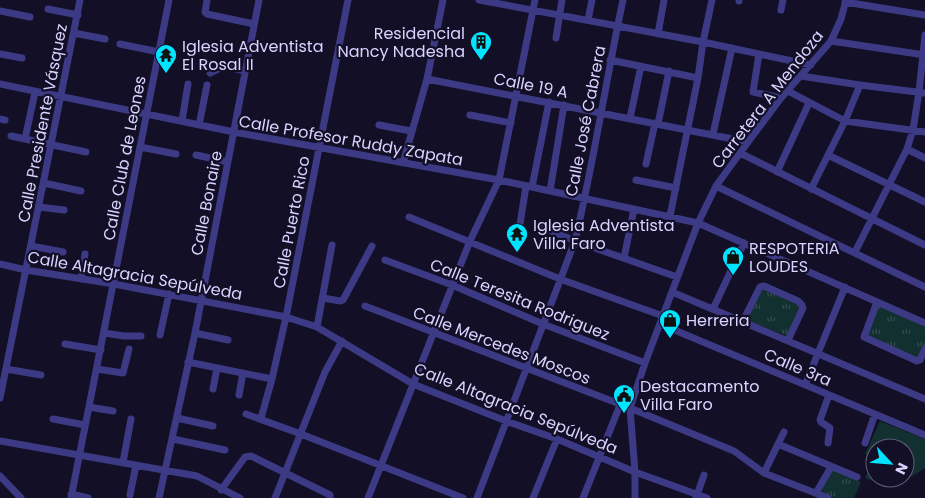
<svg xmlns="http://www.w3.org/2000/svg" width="925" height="498" font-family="Poppins,sans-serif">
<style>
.grass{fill:url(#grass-tufts)}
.pitch{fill:#12302f;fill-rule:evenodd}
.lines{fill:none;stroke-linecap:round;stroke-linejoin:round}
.minor{stroke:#3d3a85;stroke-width:7}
.labels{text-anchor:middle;stroke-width:4.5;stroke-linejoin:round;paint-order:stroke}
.poi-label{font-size:16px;fill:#d9d4ff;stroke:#130f26;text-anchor:start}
.street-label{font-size:16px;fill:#d9d4ff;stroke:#130f26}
</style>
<defs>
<pattern id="grass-tufts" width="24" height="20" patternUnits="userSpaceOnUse" patternTransform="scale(1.25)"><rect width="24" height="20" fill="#12302f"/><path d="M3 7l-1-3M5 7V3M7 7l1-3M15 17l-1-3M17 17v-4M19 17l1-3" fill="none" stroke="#344d4e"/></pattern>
</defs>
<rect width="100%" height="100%" fill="#130f26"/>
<path class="grass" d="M761,288L801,306L787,336L747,320Z
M878,305L925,327V346L918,359L867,336Z
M835,470L861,482L854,498H834L823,493L822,490L832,471Z"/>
<path class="pitch" d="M880,421L925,439V468C906,482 886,488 865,478L870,466L867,465L870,458L865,454ZM875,448H905V478H875Z"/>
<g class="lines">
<path class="minor" d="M207,0L205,12L207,14L254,24
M479,0L703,42L811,65
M739,1V0
M845,2L925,15
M48,9L78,15
M781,10L783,0
M0,11L30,17
M588,20L592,0
M74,33L105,39
M658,34L664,0
M556,38L562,0
M831,41L925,55
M120,44L159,52
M0,54L22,58
M759,54L753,92L781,98
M610,60L698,78
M210,73L224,66L244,71
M801,76L860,85L925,93
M427,79L748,142
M0,84L234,132L499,180L698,223L925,323
M788,91L845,121L925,132
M470,115L511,123
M630,118L641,66
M0,119L5,120
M182,121L188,84
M658,124L669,71
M199,125L207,85
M379,125L411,131
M713,134L732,48
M11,136L86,152
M25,139L35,92
M140,147L176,154
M907,149L925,158
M740,153L925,245
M196,155L228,162
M828,155L925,202
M403,163L427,79L443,0
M646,164L655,123
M777,172L809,103
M636,180L676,188
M44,183L81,191
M716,186L925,287
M532,187L549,102
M811,189L845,121L860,85
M550,191L564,105
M39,207L64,210
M670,216L698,78L703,42L712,0
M409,217L560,279L663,316
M520,224L526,186
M540,226L575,241L677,277
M31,246L63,252
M855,252L907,149L913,130L919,92L925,35
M624,258L634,209
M385,260L452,285L543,324L645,363
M0,264L26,270L114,284L286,317L317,327L413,384L506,421L557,439L635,472L707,498
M81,279L85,254
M672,292L925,399
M323,298L340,301L343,300L372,246
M877,302L864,337L917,361L920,360L925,349
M365,306L630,408L734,451L764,473L828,498
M713,309L744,243
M743,321L760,287L764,286L798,301L802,305L803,308L788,340
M660,324L925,435
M317,327L332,245
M104,333L124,336H141
M195,333L228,340
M160,335L169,294
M65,344L101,350
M188,362L272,379
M6,369L41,375
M97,369L123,373L129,349
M805,385L845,287
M213,389L217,368
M239,395L243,373
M0,398L80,0
M89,407L113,411
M246,414L301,434L463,498
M177,418L213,426
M261,418L272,379L286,317L348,0
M53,419L85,425
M173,439L225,450
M0,441L197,476L240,498
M828,443L830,428L821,422L820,420L829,395
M865,443L875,414
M778,444L784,432
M123,462L131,419
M764,473L778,444L857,477
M0,476L21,498
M221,490L245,457L251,456L330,495V498
M816,493L831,467
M71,494L88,498
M130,495L136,465
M71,498L169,0
M159,498L195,333L259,0
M275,498L325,372L342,341
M368,498L470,241L499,180L535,0
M477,498L575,241C594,161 606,80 623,0
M533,498L557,439
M583,498L620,405
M635,498V472L630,408L645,363L698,223L716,186L748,142L781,98L831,41L841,19L846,0
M696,498L704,475"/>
</g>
<defs>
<g id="building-pin" transform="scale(1.125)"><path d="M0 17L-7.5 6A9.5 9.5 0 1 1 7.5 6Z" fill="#00e5ff" stroke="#130f26"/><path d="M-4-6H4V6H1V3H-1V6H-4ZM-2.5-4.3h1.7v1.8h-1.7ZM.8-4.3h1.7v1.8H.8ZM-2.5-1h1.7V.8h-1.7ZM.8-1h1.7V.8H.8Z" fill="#111"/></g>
<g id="temple-pin" transform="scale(1.125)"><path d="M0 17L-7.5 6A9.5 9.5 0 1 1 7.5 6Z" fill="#00e5ff" stroke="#130f26"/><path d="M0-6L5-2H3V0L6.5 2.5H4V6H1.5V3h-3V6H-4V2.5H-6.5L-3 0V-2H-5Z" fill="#111"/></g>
<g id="shop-pin" transform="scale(1.125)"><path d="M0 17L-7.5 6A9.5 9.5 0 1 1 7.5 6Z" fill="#00e5ff" stroke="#130f26"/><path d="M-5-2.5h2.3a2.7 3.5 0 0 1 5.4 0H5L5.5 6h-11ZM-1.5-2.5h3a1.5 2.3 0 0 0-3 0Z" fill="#111"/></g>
<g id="civic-pin" transform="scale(1.125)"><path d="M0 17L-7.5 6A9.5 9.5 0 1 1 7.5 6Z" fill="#00e5ff" stroke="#130f26"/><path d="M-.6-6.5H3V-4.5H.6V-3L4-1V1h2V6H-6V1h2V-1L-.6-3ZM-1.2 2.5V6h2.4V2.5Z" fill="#111"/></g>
</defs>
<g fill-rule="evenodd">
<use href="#building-pin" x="481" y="42"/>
<use href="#temple-pin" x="166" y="55"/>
<use href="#temple-pin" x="517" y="234"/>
<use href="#shop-pin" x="733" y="257"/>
<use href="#shop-pin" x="670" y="320"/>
<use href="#civic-pin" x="624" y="395"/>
</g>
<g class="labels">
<g class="poi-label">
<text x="465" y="39" text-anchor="end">Residencial<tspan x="465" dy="18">Nancy Nadesha</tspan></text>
<text x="182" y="52">Iglesia Adventista<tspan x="182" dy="18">El Rosal II</tspan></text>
<text x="533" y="231">Iglesia Adventista<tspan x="533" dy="18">Villa Faro</tspan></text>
<text x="749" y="254">RESPOTERIA<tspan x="749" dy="18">LOUDES</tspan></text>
<text x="686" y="326">Herreria</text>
<text x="640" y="392">Destacamento<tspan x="640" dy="18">Villa Faro</tspan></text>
</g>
<g class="street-label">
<text transform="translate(531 85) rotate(11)" y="6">Calle 19 A</text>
<text transform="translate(767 99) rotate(-52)" y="6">Carretera A Mendoza</text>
<text transform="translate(585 121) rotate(-79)" y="6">Calle José Cabrera</text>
<text transform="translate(42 123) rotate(-79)" y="6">Calle Presidente Vásquez</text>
<text transform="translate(351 140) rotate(10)" y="6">Calle Profesor Ruddy Zapata</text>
<text transform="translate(124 158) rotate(-79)" y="6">Calle Club de Leones</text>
<text transform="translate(206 203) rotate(-79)" y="6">Calle Bonaire</text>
<text transform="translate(291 222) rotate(-79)" y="6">Calle Puerto Rico</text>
<text transform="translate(135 275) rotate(10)" y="6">Calle Altagracia Sepúlveda</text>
<text transform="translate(520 299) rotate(22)" y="6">Calle Teresita Rodriguez</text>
<text transform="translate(502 345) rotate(21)" y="6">Calle Mercedes Moscos</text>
<text transform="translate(798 367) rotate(23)" y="6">Calle 3ra</text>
<text transform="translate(516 408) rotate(22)" y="6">Calle Altagracia Sepúlveda</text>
</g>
</g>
<g transform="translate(890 463) rotate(116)"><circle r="24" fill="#130f26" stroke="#625e7d"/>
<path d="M0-4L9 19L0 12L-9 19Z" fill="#00e5ff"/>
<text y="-8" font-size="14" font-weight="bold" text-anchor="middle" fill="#d9d4ff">N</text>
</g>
</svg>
